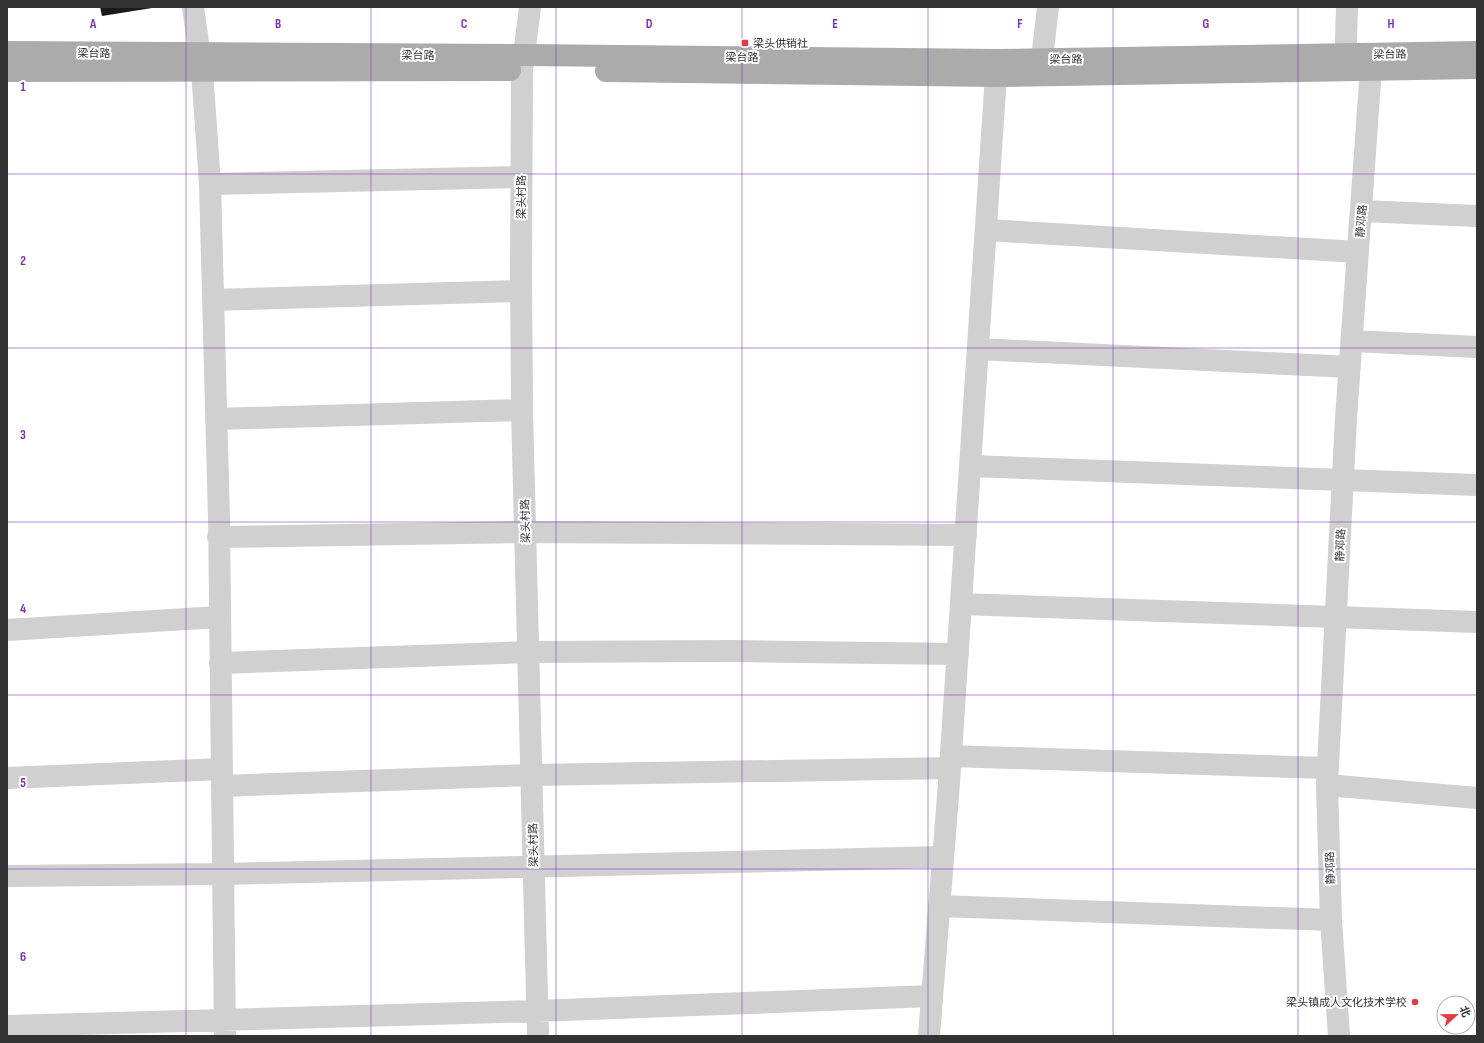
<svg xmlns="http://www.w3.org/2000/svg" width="1484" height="1043" font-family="'Sofia Sans Condensed','Noto Sans SC',sans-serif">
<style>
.building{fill:#1a1a1a}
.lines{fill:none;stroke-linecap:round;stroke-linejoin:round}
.minor{stroke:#d0d0d0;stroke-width:22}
.major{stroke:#ababab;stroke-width:22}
.grid{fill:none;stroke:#7b2cbf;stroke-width:1;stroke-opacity:0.55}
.poi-dot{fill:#e63946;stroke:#fff;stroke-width:1.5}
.labels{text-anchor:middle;stroke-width:4;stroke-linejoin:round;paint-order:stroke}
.poi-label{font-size:11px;fill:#333;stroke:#fff;text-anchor:start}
.street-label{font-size:11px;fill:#333;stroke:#fff}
.grid-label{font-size:13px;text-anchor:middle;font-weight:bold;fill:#7b2cbf;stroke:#fff;stroke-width:4;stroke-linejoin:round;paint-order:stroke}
</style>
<rect width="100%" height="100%" fill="#fff"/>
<path class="building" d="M100,7H152V8L102,16Z"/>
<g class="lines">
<path class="minor" d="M193,7L202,71L210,184L219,518L225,1036
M530,7L522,70L521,272L522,410L538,1036
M1345,70L1347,7
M1042,75V59L1048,7
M210,184L521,177
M1362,211L1477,216
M986,230L1358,252
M213,300L521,291
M1352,341L1477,347
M978,349L1350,367
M216,419L522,410
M971,466L1477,485
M218,537L526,532L966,535
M961,604L1477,622
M7,630L219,617
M220,663L528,652L733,651L958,654
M951,756L1328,768
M7,778L221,769
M1327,785L1477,798
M222,786L531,775L950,768
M7,876L222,874L943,857
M939,906L1331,920
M7,1026L537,1011L932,996
M929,1036L949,783L997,60
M1339,1036L1331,920L1327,785L1346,418L1372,54"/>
<path class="major" d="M7,52L525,55L997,60L1477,52
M7,71L510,70
M606,71L997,76L1477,68"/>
</g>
<path class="grid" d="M186,7V1036M371,7V1036M556,7V1036M742,7V1036M928,7V1036M1113,7V1036M1298,7V1036M7,174H1477M7,348H1477M7,522H1477M7,695H1477M7,869H1477"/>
<g class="poi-dot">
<rect x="741" y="39" width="8" height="8" rx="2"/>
<circle cx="1415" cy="1002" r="4"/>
</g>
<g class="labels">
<g class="poi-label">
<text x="753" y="47">梁头供销社</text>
<text x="1407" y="1006" text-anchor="end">梁头镇成人文化技术学校</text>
</g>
<g class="street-label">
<text x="94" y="57">梁台路</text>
<text transform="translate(1390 54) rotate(-1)" y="4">梁台路</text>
<text x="418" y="59">梁台路</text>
<text x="742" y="61">梁台路</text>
<text transform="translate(1066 59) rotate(-1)" y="4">梁台路</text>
<text transform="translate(521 197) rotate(-90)" y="4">梁头村路</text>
<text transform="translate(1361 221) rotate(-85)" y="4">静邓路</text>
<text transform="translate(525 521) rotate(-91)" y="4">梁头村路</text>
<text transform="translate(1340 545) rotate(-87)" y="4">静邓路</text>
<text transform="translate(533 845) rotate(-91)" y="4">梁头村路</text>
<text transform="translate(1330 868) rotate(-92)" y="4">静邓路</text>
</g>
</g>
<g class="grid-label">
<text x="93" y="28">A</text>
<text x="278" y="28">B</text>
<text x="464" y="28">C</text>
<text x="649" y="28">D</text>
<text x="835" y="28">E</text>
<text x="1020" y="28">F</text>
<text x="1206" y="28">G</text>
<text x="1391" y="28">H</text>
<text x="23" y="91">1</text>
<text x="23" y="265">2</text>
<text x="23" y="439">3</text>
<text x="23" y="613">4</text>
<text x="23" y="787">5</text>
<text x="23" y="961">6</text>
</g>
<rect width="1484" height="1043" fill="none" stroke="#333333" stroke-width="16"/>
<g transform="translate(1456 1015) rotate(68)"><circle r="19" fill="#ffffff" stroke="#adadad"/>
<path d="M0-3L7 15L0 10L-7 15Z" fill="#e63946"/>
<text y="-6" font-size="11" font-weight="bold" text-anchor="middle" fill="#333333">北</text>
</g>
</svg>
